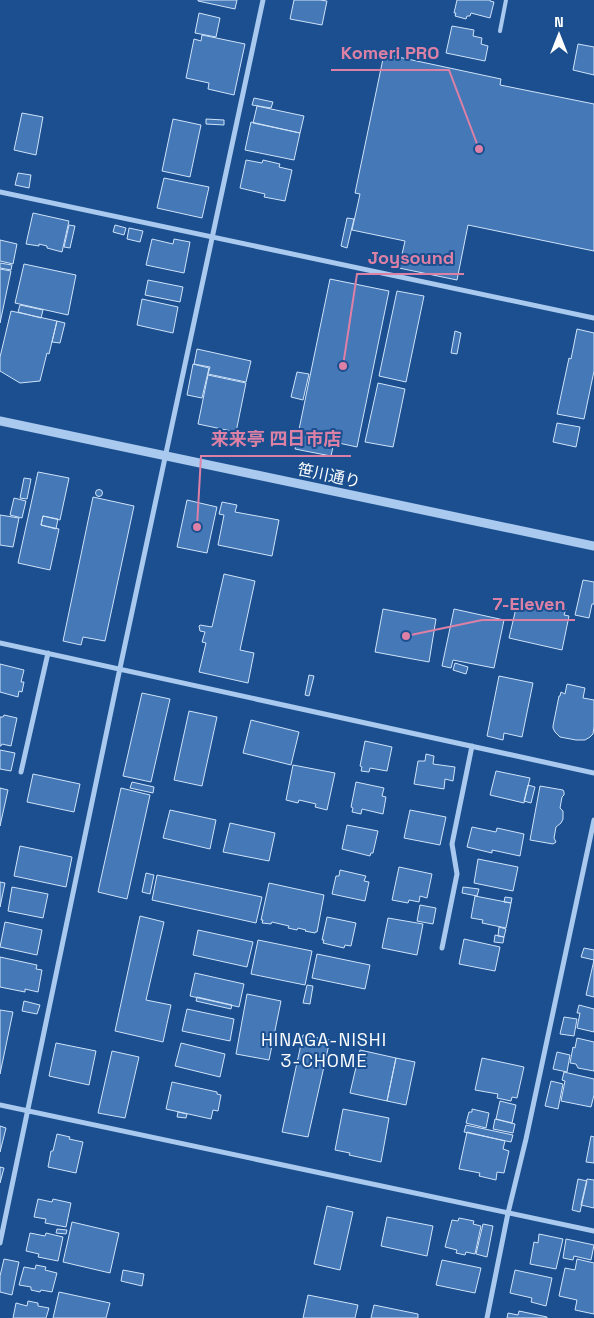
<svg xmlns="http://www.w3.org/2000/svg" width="594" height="1318" font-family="'Space Grotesk','Noto Sans JP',sans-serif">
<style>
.building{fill:#4478b7;stroke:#cfe3fa}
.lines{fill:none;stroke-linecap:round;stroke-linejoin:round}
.service{stroke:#a9c9ee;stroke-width:4}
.minor{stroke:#a9c9ee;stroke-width:5}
.tertiary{stroke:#a9c9ee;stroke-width:9}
.labels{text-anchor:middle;stroke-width:4;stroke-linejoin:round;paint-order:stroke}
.street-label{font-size:16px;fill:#fff;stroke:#1b4f8f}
.neighbourhood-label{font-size:18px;letter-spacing:1px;fill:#fff;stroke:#1b4f8f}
.leader{fill:none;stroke:#dd80a5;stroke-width:2}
.callout-dot{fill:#dd80a5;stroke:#1b4f8f;stroke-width:2}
.callout-label{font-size:18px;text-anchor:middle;font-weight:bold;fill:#dd80a5;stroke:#1b4f8f;stroke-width:4;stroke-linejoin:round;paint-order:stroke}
</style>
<rect width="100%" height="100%" fill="#1b4f8f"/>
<path class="building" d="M198,0H237L235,9L198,1Z
M294,0H320L327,1L322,25L290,19Z
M457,0H490V1L494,2L490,18L471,13L470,16H467L466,19L455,16L456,13H454Z
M199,13L220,18L216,37L195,33Z
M452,26L474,30L473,36L482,38L481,44L488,46L485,61L446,53Z
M202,35L245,44L234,95L208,89L209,83L186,78L194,39L201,41Z
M578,44L594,47V75L573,70Z
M384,54L501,79L500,85L594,104V251L468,225L457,280L399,268L405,241L352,230L360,194L355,193Z
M254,98L273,102L271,108L252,105Z
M257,106L304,116L300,133L253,123Z
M22,113L43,117L36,155L14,150Z
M173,119L201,125L190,177L162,171Z
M206,119L224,120V125L206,124Z
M251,122L300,133L294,160L245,150Z
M246,160L262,163L263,160L280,164L279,167L292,170L285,201L264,197L265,194L240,188Z
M18,173L31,175L29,188L15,185Z
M164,178L209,187L202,218L157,208Z
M33,213L69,221L62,252L47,248V246L39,244V246L26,244Z
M347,218L354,219L347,248L341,246Z
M69,225L75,226L70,248L64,247Z
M115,225L126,228L124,235L113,232Z
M129,228L143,231L140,242L127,239Z
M152,239L173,244L174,239L190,242L184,273L146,265Z
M0,240L17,244L13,264L0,261Z
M0,263L12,265L11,270L0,268Z
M24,264L76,275L68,315L15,303Z
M0,269L11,271L0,323Z
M330,279L389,291L357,447L334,442L331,456L295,449Z
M148,280L183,287L180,302L145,295Z
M397,291L424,296L406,382L379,376Z
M142,299L178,307L173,333L137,325Z
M20,305L43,310L41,318L18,312Z
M11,311L57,321L49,354L47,353L40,381L20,383L0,371V357Z
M57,321L65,323L60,343L52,342Z
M577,329L594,333V371L584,419L557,414L569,358L571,359Z
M455,331L461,333L457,354L451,353Z
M197,349L251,361L246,382L208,374L210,367L194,364Z
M193,364L209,368L202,398L187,395Z
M297,372L309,374L303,400L291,397Z
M208,375L246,383L236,432L198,424Z
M378,383L405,389L393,447L365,442Z
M557,423L580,427L576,447L553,442Z
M38,472L69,478L60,520L43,516L41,525L59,529L50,570L18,563Z
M24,478L31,479L27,499L20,498Z
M95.5 493a3.5 3.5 0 1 1 7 0a3.5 3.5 0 1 1-7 0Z
M93,497L134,506L105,641L83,637L81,645L63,641Z
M14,498L26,501L22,518L10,515Z
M187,500L217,507L207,553L177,547Z
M222,502L237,505L235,512L279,520L272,556L218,545L224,515L219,514Z
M0,515L19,518L13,547L0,545Z
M43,516L58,519L56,529L41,525Z
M224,574L255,581L240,650L254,653L248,683L199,672L206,643L202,642L205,632L200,631L199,626L200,625L212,627Z
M583,580L594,582V604H592L589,618L575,615Z
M517,604L542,609L543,604L566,609L564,615L569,616L562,650L509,638Z
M383,609L436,619L429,662L375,652Z
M454,609L504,620L494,668L453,660L451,668L442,666Z
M455,663L468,667L466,674L453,670Z
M0,664L24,670L21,682H24L22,692L19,691L18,697L0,692Z
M309,675L314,676L309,696L305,695Z
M499,676L533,683L522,737L504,733L503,740L487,736Z
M567,684L585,688L583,698L594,700V727L593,734L590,737L585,740H576L560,737L555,732L553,728V726L559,696H560L561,692L565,694Z
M142,693L170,699L151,782L123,776Z
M189,711L217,717L202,786L174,780Z
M4,715L17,718L11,746L2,744L1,746H0V717H3Z
M251,720L299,732L291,765L243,753Z
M365,741L392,747L387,771L370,768L369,772L361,771L362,767L360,766Z
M0,750L15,753L11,771L0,769Z
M426,754L434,756L433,764L455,767L453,781L445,779L444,789L414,784L418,761H425Z
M293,765L335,773L327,810L315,807L316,804L299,800L298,803L286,800Z
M496,771L530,778L524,803L490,795Z
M33,774L80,784L74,812L27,802Z
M132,782L154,787L153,793L130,788Z
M356,782L384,788L382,796L386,797L383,814L362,809L361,814L352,812L353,808L351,807Z
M528,785L535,787L531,803L524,801Z
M540,786L563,790L564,792V795L562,797L560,808L563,811V819L561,823L556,827L554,838L556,842L553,844L530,840Z
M0,788L8,790L0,826Z
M121,788L150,795L127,899L98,892Z
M170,810L216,820L210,849L163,838Z
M410,810L446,817L440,845L404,838Z
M230,823L275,833L269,861L223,852Z
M347,825L378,831L373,853H371L370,856L342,849Z
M472,827L496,832L497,828L524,834L520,856L492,850V853L467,847Z
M20,846L72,857L66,887L14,876Z
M478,859L518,867L513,891L474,883Z
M399,867L432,874L427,898L420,896L419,902L409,900L408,903L392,900Z
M340,870L366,876L364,881L369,882L365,901L332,894L336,876H339Z
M146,873L154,875L150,894L142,892Z
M157,875L262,897L256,923L152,900Z
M0,882L5,883L0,907Z
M269,883L324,895L317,932H315V933L305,931L306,930L298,928L297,930L288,928L289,926L272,922L271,924L262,923L263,920H261Z
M12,887L48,894L43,918L8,911Z
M463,887L479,889L477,896L462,893Z
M475,896L511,903L506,928L482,923L483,920L471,918Z
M505,897L512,898L511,903L504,902Z
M420,905L436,908L433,924L417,921Z
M140,916L164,922L146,1000L171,1005L163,1042L115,1031Z
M327,917L356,923L351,946L345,945L344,948L323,943L324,940H322Z
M388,918L423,924L417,955L382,948Z
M5,922L42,930L37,955L0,947Z
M499,927L506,929L504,937L498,936Z
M198,930L253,942L247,967L193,955Z
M495,935L504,937L503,943L494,942Z
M464,939L500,947L495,971L459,964Z
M258,940L312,951L305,985L251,974Z
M584,948L594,950V997L586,995L594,960L581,957Z
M317,954L370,965L365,989L312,978Z
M0,957L37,965L36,969L42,970L38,992L25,989V992L0,987Z
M195,973L244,984L239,1007L190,996Z
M307,985L313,986L310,1004L303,1003Z
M247,994L281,1001L269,1060L236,1054Z
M197,997L232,1005L231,1009L196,1001Z
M24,1001L40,1005L37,1014L22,1011Z
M579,1005L594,1009V1032L577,1028L580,1013H577Z
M187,1009L234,1019L230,1041L182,1031Z
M0,1010L13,1012L0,1074Z
M564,1017L577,1019L574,1036L560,1034Z
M303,1035L330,1040L308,1137L282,1132Z
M577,1038L594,1042V1071L578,1068L576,1064L570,1063L573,1047L575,1048Z
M56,1043L96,1051L89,1085L49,1076Z
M181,1043L225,1054L220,1077L175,1066Z
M360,1050L396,1058L387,1101L350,1093Z
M112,1051L139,1057L125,1118L98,1113Z
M557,1052L570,1055L567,1072L553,1069Z
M396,1058L415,1062L406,1105L387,1101Z
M482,1058L524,1067L517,1098L512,1097L511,1101L497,1098L498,1094L475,1090Z
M564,1072L594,1079V1095L591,1107L561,1101L565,1081L562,1080Z
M551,1081L563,1084L558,1109L545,1106Z
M172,1082L217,1092V1094L221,1095L218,1111L213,1110L211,1119L166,1109Z
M500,1101L516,1105L512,1123L496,1119Z
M343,1109L389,1118L381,1162L349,1155L350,1153L335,1150Z
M472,1109L489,1113L486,1128L466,1123L469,1112H472Z
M178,1112L187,1114L186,1118L177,1117Z
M495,1119L515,1124L513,1133L493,1129Z
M466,1125L513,1135L511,1142L464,1132Z
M0,1126L6,1128L0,1152Z
M467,1132L505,1141L503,1149L509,1151L504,1173L497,1172L496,1180L479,1176L480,1173L459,1169Z
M57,1134L70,1137L69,1139L83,1142L76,1173L48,1167L51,1151H53Z
M591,1136L594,1137V1163L586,1162Z
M0,1167L4,1168L0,1183Z
M578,1179L587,1181L580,1212L572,1210Z
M587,1179L594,1180V1208L581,1205Z
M38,1199L52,1202L53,1199L71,1203L66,1227L45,1223L46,1219L34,1217Z
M327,1206L353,1212L340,1270L314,1264Z
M387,1217L433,1226L427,1256L381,1246Z
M459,1218L474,1221L473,1224L481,1226L475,1254L466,1252L465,1255L456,1253L457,1250L445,1247L452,1220L458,1221Z
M72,1222L119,1233L110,1273L63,1262Z
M483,1224L493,1226L487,1257L476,1254Z
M57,1229L67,1230L66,1234L56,1233Z
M30,1233L45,1236L46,1233L63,1237L58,1261L38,1257L39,1254L26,1251Z
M539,1234L563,1239L556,1269L530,1264L534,1242L538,1243Z
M566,1239L594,1245L591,1260L574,1256L573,1260L563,1258Z
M4,1259L19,1262L12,1295L0,1292V1276Z
M577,1259L594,1263V1314L575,1310L577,1300L559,1296L565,1268L575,1270Z
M442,1260L481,1268L475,1293L436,1285Z
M36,1265L46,1267L45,1270L57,1273L52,1292L41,1290L40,1292L31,1290V1287L19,1285L24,1267L35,1269Z
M123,1270L144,1274L142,1286L121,1281Z
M515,1270L552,1278L546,1306L531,1302L532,1298L510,1293Z
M59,1292L110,1303L106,1318H53Z
M308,1295L358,1305L355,1318H303Z
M28,1301L38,1303V1306L49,1308L46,1318H13L16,1303L27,1306Z
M374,1305L418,1314V1318H371Z
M519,1311L547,1317V1318H507L508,1313L518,1315Z"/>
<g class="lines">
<path class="service" d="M500,31L506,0"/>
<path class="minor" d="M0,192L594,318
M0,643L594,773
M21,772L48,653
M442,948L457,874L452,844L472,746
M0,1105L594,1231
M0,1243L120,668L263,0
M487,1318L508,1213L526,1139L594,820"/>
<path class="tertiary" d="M0,421L594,546"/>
</g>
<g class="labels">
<g class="street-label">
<text transform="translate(329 475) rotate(12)" y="6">笹川通り</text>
</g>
<g class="neighbourhood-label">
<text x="324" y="1046">HINAGA-NISHI<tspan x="324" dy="21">3-CHOME</tspan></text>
</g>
</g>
<path class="leader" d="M479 149L449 70H331M343 366L357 274H464M197 527L201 456H351M406 636L482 620H575"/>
<g class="callout-dot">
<circle cx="479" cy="149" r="5"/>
<circle cx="343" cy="366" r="5"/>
<circle cx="197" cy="527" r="5"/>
<circle cx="406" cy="636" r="5"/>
</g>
<g class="callout-label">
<text x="390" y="59">Komeri PRO</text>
<text x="411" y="264">Joysound</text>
<text x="276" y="445">来来亭 四日市店</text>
<text x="529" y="610">7-Eleven</text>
</g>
<g transform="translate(559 35)" stroke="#1b4f8f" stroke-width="4" paint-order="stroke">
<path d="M0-4L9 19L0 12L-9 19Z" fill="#ffffff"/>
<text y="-8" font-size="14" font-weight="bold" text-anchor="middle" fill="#ffffff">N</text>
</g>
</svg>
